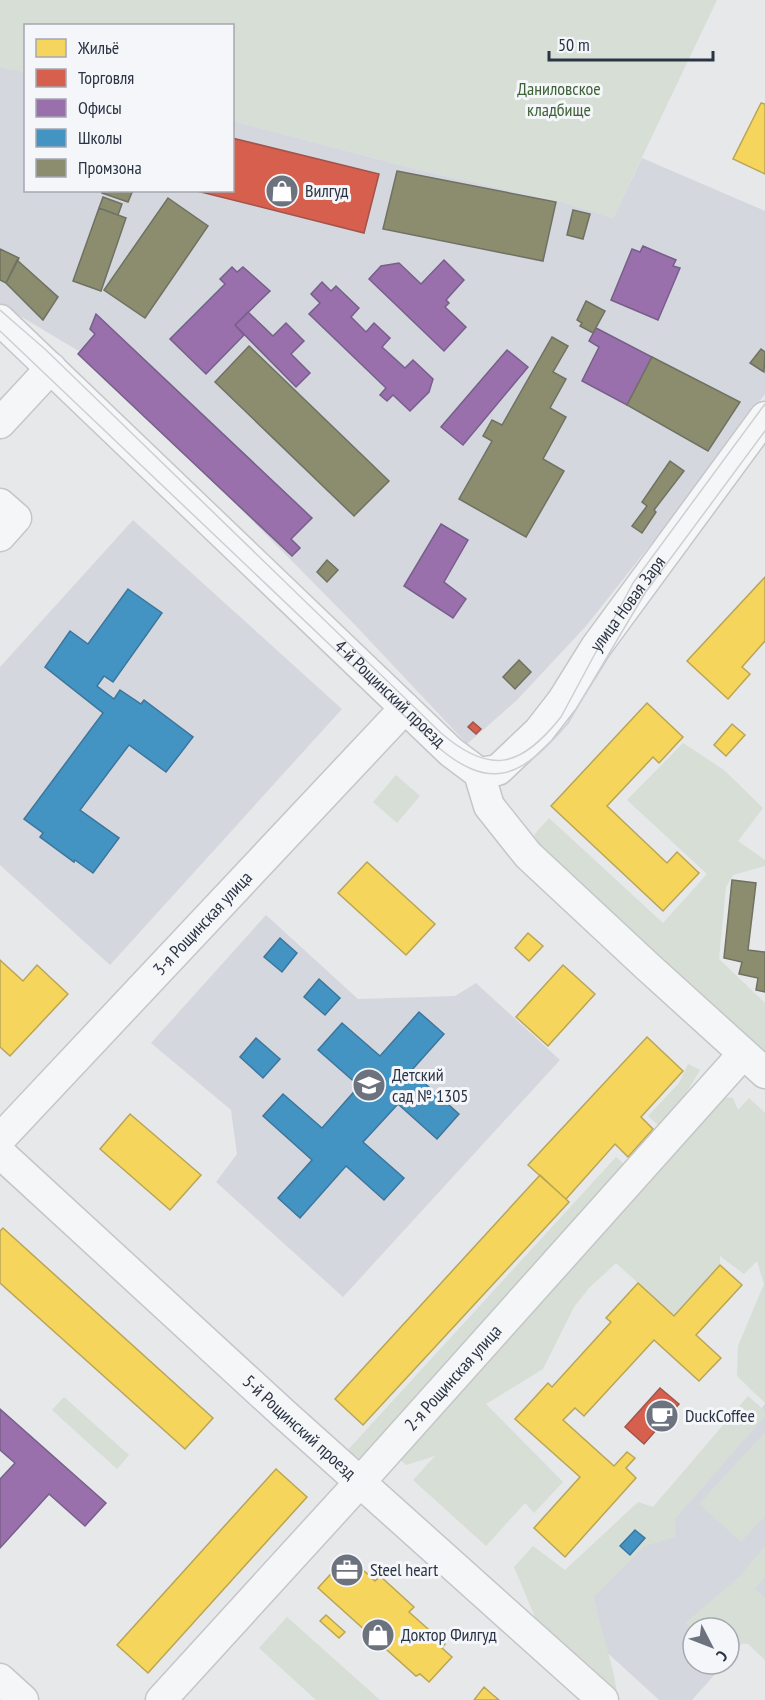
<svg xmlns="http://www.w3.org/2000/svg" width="765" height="1700" font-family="'PT Sans Narrow',sans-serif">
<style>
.built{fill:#d4d7dd}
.green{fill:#d6ded6}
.homes{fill:#f6d55c;stroke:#b9a555;stroke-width:1.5}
.shops{fill:#d6604d;stroke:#a3534b;stroke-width:1.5}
.offices{fill:#9970ab;stroke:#785e8c;stroke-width:1.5}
.schools{fill:#4393c3;stroke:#3c769d;stroke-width:1.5}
.industry{fill:#8c8c6e;stroke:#6f7262;stroke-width:1.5}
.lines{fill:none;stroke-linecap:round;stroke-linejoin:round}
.minor-casing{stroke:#c4c6c8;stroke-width:33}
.minor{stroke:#f5f6f7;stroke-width:30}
.tram{stroke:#cecfd2;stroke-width:1.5}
.labels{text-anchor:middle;stroke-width:6;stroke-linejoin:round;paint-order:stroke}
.park-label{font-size:18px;fill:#3f6138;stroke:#f4f6f9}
.poi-label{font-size:18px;fill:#2b3445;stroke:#f4f6f9;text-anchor:start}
.street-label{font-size:18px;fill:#2b3445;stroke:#f4f6f9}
</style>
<rect width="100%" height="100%" fill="#e6e8ea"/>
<path class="built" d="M0,67L25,72L26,190H232L233,121L423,171L562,202L613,218L642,158L765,211V394L678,510L586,626L517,700L467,744L356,626L211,479L82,353L0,304Z
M133,520L342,709L110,965L0,865V667Z
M266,915L358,999L455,996L476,983L560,1060L343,1297L216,1182L237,1154L231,1110L151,1043Z
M765,1404V1617L729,1658V1628H693V1664H724L692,1700H659L552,1602L654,1529Z"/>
<path class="green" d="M0,0H717L613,218L562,202L423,171L233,121L232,26H26L25,72L0,67Z
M683,743L724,770L763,808L738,841L765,860V866L733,875L726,887L719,959L765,1003V1064L545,854L534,835L549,818L663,923L707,874L627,800Z
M396,775L420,796L397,823L373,802Z
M688,1064L700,1070L664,1130L648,1116L679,1083Z
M717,1097L733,1098L738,1110L749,1098L765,1113V1403L737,1376L738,1346L764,1284L757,1261L744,1274L720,1256V1265L674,1316L616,1263L589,1288L574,1307L543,1369L486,1404L563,1482L534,1513L525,1503L486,1546L413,1480L435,1456L406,1465L395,1455Z
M616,1157L630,1169L367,1464L345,1453Z
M748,1396L765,1411V1416L675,1519L676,1537L645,1546L594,1597C601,1632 614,1665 618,1700H614L545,1641L514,1567L533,1546L565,1570L638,1502L653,1507Z
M64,1397L129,1455L117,1469L52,1410Z
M765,1432V1516L741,1542L699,1504Z
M765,1546V1577L755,1589L765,1598V1660L748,1644L729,1643V1628H693V1630L685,1623L740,1576Z
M287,1617L380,1700H316L259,1648Z"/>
<path class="homes" d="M761,103L765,104V174L733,159Z
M765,577V641L742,667L750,674L728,699L687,661Z
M647,703L683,737L659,763L653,757L607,806L667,863L677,852L699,873L663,911L551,806Z
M732,724L745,735L726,756L714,745Z
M367,862L435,924L406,955L338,893Z
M528,933L543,946L529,961L515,948Z
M0,960L23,981L37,965L68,994L10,1056L0,1047Z
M563,965L595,994L548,1046L516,1017Z
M647,1037L683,1071L641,1117L653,1129L628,1157L615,1144L566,1199L528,1165Z
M130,1114L201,1175L170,1210L100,1149Z
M540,1175L569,1202L363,1425L335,1399Z
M3,1228L213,1418L185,1449L0,1283V1231Z
M720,1265L742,1285L696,1335L721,1358L699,1381L654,1340L584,1416L575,1408L563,1420L614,1466L627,1452L635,1458L626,1468L636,1478L565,1557L534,1528L580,1477L515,1419L548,1383L552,1387L611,1322L606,1318L638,1283L674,1316Z
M276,1469L307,1497L148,1673L117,1645Z
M350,1558L375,1581L380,1576L414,1607L409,1612L445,1644L442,1648L452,1657L429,1682L420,1674L416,1676L318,1588L339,1565L342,1568Z
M326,1615L345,1632L339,1638L320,1621Z
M484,1687L493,1695L499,1700H474Z"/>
<path class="shops" d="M232,138L379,174L364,233L193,190H232Z
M473,722L481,729L476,734L468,727Z
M660,1388L679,1404L644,1444L625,1427Z"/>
<path class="offices" d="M643,246L676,260L673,266L680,268L658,320L611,300L632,249L640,252Z
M444,260L464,280L446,300L449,303L445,307L466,327L444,351L369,279L381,266L399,263L421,284Z
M232,267L237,272L243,267L270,291L235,325L244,335L206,374L170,339L225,284L220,279Z
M322,282L331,291L336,286L359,308L351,317L366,332L374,323L390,338L382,347L405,368L413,360L433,379L429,392L410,411L393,395L387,401L380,395L386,388L309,314L320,303L311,294Z
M248,312L273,336L286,323L304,341L291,354L310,373L296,387L235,325Z
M96,314L312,518L291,539L300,548L292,556L78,354L95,334L90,329Z
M596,328L652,357L627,405L582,381L599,347L589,341Z
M507,350L528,367L463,445L441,427Z
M441,524L468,540L444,582L466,599L453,618L404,586Z
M0,1409L106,1503L85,1526L49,1494L0,1548V1479L15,1463L0,1450Z"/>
<path class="schools" d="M128,589L162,613L113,682L104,676L97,686L114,699L120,690L141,704L144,700L193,737L166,772L129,745L80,810L119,838L93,873L75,860L74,862L40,837L43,833L24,819L103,713L45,667L70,631L88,644Z
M280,938L297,953L282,972L264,957Z
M319,979L340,998L325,1015L304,997Z
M419,1012L444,1034L411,1071L459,1114L437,1139L398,1104L363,1142L404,1178L384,1200L346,1166L300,1218L278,1198L312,1160L263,1116L283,1094L322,1128L359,1086L318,1050L342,1023L380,1056Z
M256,1038L280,1059L263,1078L240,1057Z
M635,1530L645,1538L630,1555L620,1546Z"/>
<path class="industry" d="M397,171L556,202L543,261L383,229Z
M103,190H133L128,202L102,193Z
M103,197L122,204L118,215L99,208Z
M168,198L208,226L145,318L104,290Z
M99,208L126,218L101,291L73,281Z
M573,210L590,214L583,239L567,235Z
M0,249L19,258L6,283L0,280Z
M17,260L58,297L43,320L6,283Z
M586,301L605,311L593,333L580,326L582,323L577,320Z
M552,337L568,346L553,372L566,379L550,408L566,417L543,459L564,471L526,537L459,499L492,441L483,436L492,420L502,425Z
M249,346L389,481L354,516L215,382Z
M761,349L765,352L764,372L750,363Z
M652,357L740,402L708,451L627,405Z
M670,461L684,471L654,510L656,512L642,533L632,526L647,506L642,502Z
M327,560L338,570L327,582L317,572Z
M519,660L531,672L515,689L503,677Z
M732,880L756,883L748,950L765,952V992L756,990L758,978L739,974L742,962L724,958Z"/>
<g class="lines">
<g class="minor-casing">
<g id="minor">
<path id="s1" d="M0,320L451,752L479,773L489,806L528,855L647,966L765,1073"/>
<path d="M0,423L51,368"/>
<path d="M0,504L16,518L0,536"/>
<path id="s2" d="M479,773L498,770L539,731L563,700L596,647L765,417"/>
<path id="s3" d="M0,1139L405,708"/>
<path id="s4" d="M0,1153L284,1414L603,1700"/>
<path d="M0,1679L23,1700"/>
<path id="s5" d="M161,1700L360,1482L743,1054"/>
</g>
</g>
<use href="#minor" class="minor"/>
<path class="tram" d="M0,310L46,350L441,733C491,776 521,767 561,717L633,583L765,404
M0,331L432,742C491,795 522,777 568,723L645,593L765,431"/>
</g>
<defs>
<g id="shop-disc" transform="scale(1.725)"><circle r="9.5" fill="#6c737f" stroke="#f4f6f9"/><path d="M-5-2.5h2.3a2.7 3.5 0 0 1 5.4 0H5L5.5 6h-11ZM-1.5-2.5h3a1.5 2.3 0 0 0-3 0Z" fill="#fff"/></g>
<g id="school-disc" transform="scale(1.725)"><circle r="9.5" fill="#6c737f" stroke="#f4f6f9"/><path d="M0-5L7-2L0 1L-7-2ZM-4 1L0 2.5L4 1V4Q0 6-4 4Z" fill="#fff"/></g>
<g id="cafe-disc" transform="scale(1.725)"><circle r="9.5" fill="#6c737f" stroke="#f4f6f9"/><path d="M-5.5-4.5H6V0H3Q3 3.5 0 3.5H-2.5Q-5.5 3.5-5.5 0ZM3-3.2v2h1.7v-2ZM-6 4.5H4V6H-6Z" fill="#fff"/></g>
<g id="office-disc" transform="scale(1.725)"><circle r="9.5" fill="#6c737f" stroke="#f4f6f9"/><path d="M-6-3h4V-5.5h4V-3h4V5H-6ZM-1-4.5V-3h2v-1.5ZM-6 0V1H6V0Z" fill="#fff"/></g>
</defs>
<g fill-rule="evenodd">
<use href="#shop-disc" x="282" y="191"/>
<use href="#school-disc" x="369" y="1085"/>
<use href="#cafe-disc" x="662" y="1416"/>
<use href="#office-disc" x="347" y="1570"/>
<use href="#shop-disc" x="378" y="1635"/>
</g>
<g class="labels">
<g class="park-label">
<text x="559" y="95">Даниловское<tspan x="559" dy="21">кладбище</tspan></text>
</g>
<g class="poi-label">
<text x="305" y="197">Вилгуд</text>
<text x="392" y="1081">Детский<tspan x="392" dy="21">сад № 1305</tspan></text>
<text x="685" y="1422">DuckCoffee</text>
<text x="370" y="1576">Steel heart</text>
<text x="401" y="1641">Доктор Филгуд</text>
</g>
<g class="street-label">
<text dy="6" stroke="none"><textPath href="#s2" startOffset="231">улица Новая Заря</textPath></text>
<text dy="6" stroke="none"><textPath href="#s1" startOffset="540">4-й Рощинский проезд</textPath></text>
<text dy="6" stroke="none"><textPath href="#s3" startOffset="296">3-я Рощинская улица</textPath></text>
<text dy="6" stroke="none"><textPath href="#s5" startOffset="435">2-я Рощинская улица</textPath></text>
<text dy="6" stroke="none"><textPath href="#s4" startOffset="406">5-й Рощинский проезд</textPath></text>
</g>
</g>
<rect x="24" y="24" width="210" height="168" fill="#f4f6f9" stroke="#a4a8b1" stroke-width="1.5"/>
<rect x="36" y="39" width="30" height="18" fill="#f6d55c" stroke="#a4a8b1" stroke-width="1.5"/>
<text x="78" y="54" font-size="18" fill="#2b3445">Жильё</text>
<rect x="36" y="69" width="30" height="18" fill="#d6604d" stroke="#a4a8b1" stroke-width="1.5"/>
<text x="78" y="84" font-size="18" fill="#2b3445">Торговля</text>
<rect x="36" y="99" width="30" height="18" fill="#9970ab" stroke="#a4a8b1" stroke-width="1.5"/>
<text x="78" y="114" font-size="18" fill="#2b3445">Офисы</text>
<rect x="36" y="129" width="30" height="18" fill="#4393c3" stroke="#a4a8b1" stroke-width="1.5"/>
<text x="78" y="144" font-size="18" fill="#2b3445">Школы</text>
<rect x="36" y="159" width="30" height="18" fill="#8c8c6e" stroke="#a4a8b1" stroke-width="1.5"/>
<text x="78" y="174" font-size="18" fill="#2b3445">Промзона</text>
<g transform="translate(711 1646) rotate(132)"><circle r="28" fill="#f4f6f9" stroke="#a4a8b1" stroke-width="1.5"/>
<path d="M0-4.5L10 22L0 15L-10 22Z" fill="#6c737f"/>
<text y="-9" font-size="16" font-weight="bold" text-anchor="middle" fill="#2b3445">С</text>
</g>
<path d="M549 51v9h164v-9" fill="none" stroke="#2b3445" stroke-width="3"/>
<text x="558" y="51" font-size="18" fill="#2b3445" stroke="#f4f6f9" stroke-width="4.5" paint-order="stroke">50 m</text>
</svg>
